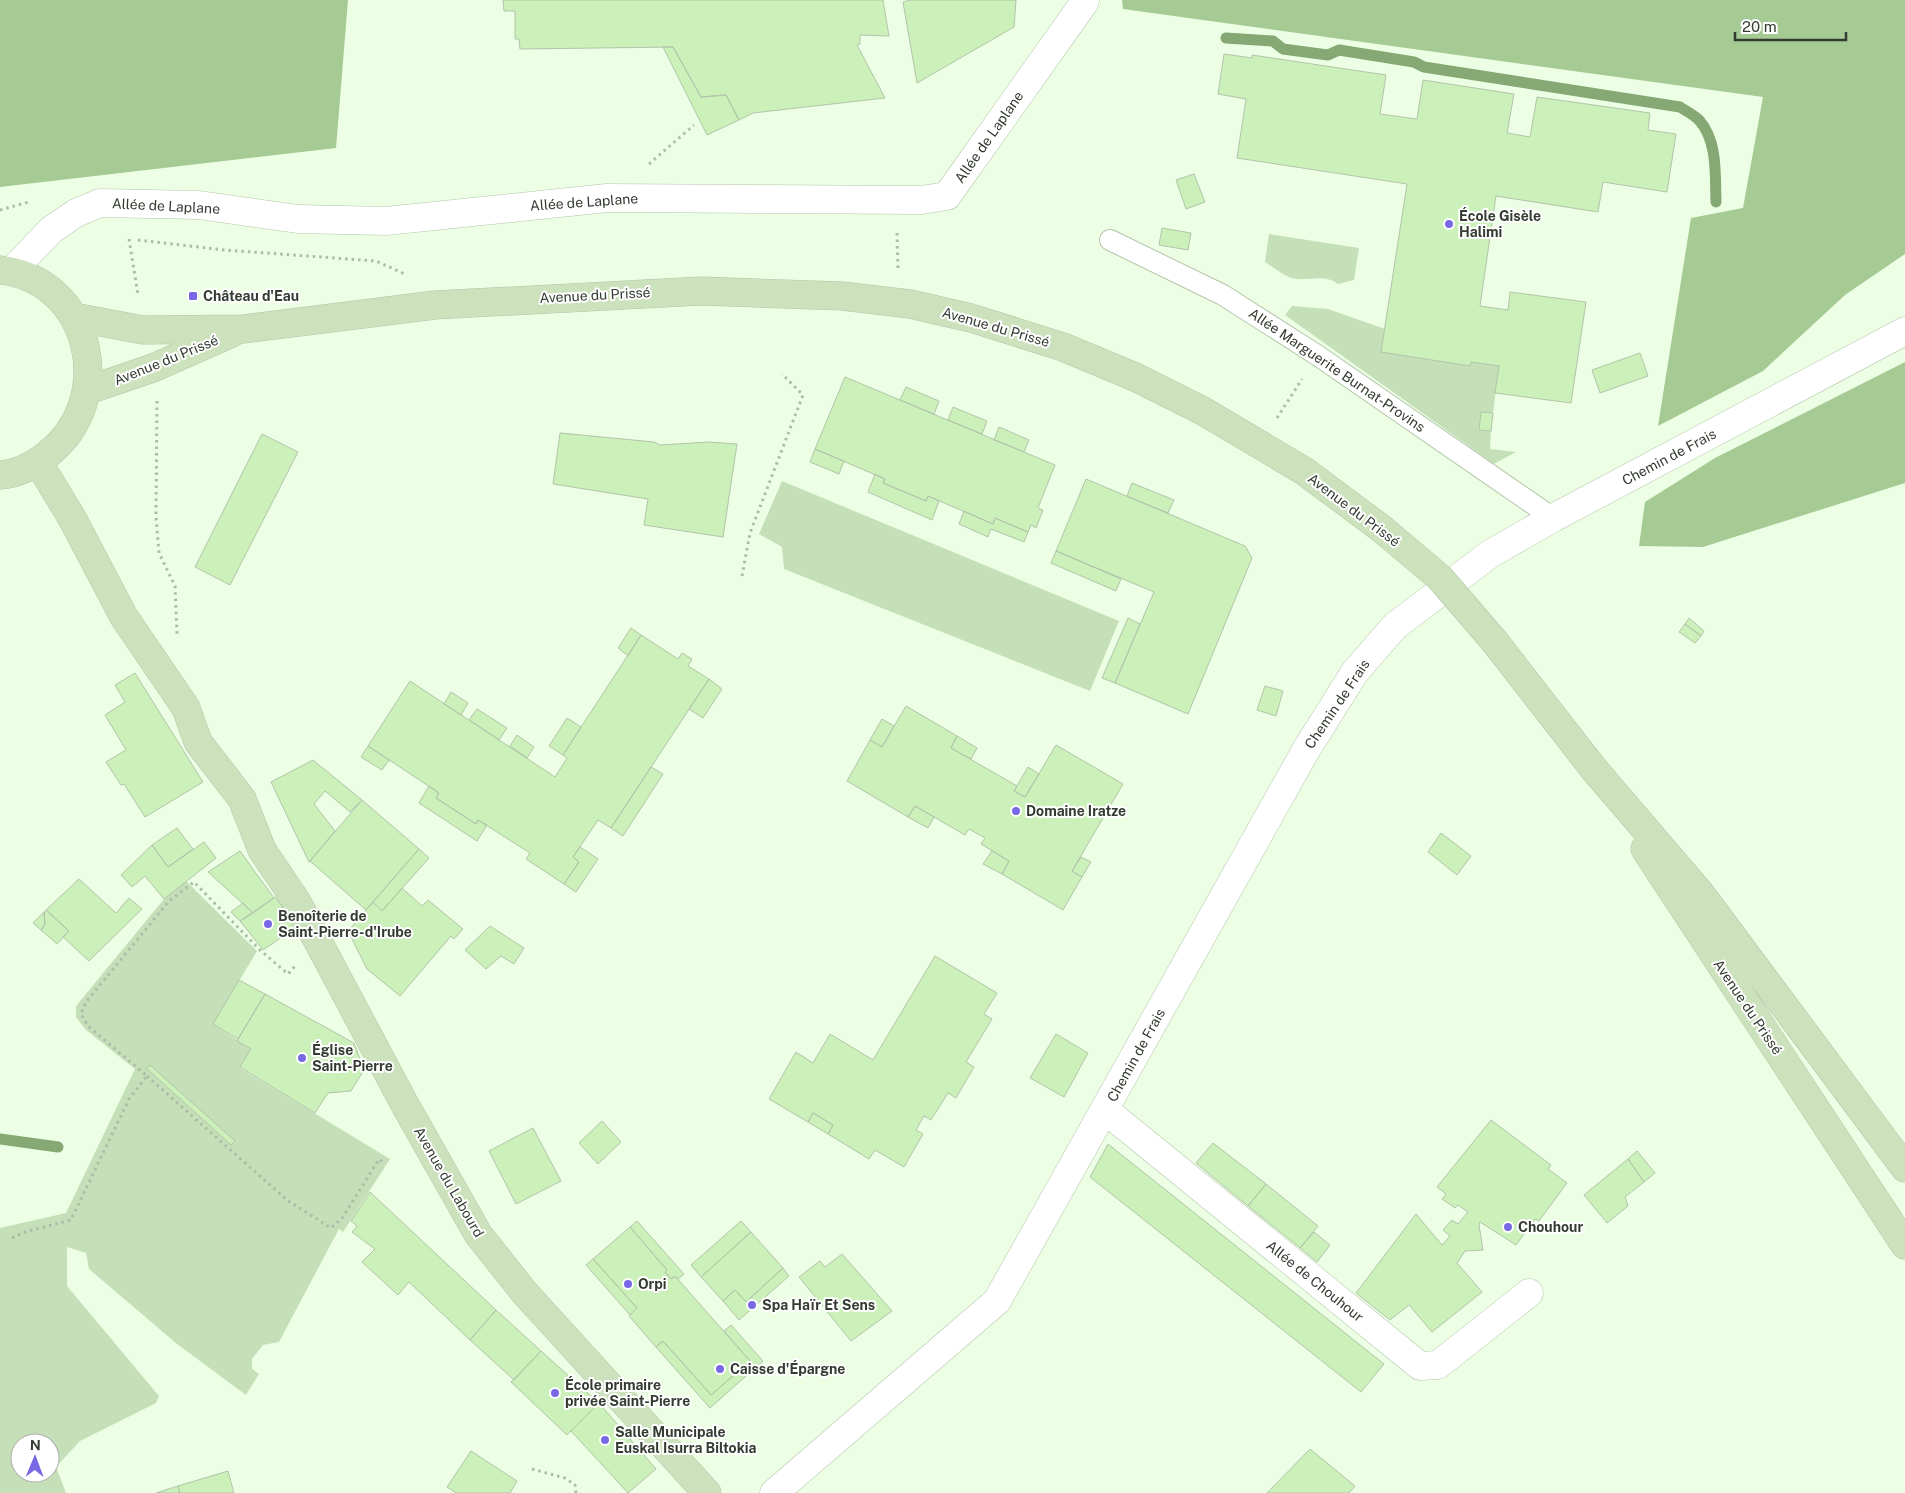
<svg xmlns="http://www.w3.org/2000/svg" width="1905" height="1493" font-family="'Public Sans',sans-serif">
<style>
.green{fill:#c5dfb9;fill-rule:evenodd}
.forest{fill:#a5ca94}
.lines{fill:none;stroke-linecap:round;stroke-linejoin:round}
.stream{stroke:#85a874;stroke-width:11}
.building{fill:#cbf0b9;stroke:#b2c4aa}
.lane-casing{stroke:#b3c5ab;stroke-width:22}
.street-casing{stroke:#b3c5ab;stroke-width:29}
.secondary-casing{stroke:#b3c5ab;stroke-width:29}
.path{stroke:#adbca7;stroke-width:3;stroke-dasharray:2.5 4;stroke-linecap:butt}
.lane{stroke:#fff;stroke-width:20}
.street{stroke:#fff;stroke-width:28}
.secondary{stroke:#cce2bc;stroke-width:28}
.secondary-bridge-casing{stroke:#b3c5ab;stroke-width:29;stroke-linecap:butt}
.secondary-bridge{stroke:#cce2bc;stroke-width:28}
.poi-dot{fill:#7968e3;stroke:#fff;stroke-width:2}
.labels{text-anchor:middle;stroke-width:4;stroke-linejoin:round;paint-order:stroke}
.street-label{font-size:14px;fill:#343b31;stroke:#fff}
.poi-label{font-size:14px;font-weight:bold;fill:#343b31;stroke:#fff;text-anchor:start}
</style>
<rect width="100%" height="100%" fill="#ecffe4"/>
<path class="green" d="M1269,234L1359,248L1354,280L1338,284C1320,272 1305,284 1289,277C1281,274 1273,267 1265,262Z
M1292,306L1328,309L1385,329L1382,352L1470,366L1471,362L1499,366L1493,413L1481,412L1479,430L1491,431L1490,449L1516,452L1494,464L1285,315Z
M782,481L1119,621L1090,691L784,569L782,547L759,534Z
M186,881L257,951L213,1024L251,1049L240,1068L390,1159L343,1232L339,1229L279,1342L263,1345L252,1359V1369L259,1374L246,1395L177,1344L89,1269L86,1253L67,1247V1286L159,1396L156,1403L80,1441L56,1467L66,1493H0V1228L66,1213L135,1069L86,1030L76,1017V1006L164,899ZM20,1443H50V1473H20Z"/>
<path class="forest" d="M0,0H348L336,148L0,187Z
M1122,0H1905V254L1845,295L1763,371L1658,426L1691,218L1743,208L1763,97L1123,9Z
M1905,362V483L1703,547L1639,546L1645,502L1715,458Z"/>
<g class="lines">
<path class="stream" d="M1226,38L1273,41L1283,49L1328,55L1339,50L1414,62L1424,67L1680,107C1686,111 1694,115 1699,120C1718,141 1715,175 1716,202
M0,1139L58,1147"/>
</g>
<path class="building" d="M503,0H883L889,36L860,35V44L857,45L885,98L753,113L739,120L726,95L701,97L673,47L520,49L519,39H515V11H504Z
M910,0H1016L1014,27L917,83L903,2Z
M663,47H673L701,97L726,95L739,120L707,135Z
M1224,54L1252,58V55L1386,75L1380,114L1417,119L1423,80L1514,94L1507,133L1530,137L1537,97L1650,113L1648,130L1676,134L1667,192L1603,182L1598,212L1496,196L1480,306L1508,310L1510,292L1586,302L1571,403L1495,393L1499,366L1471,362L1470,366L1381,352L1407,184L1237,158L1246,99L1218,94Z
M1194,174L1205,202L1186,209L1176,180Z
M1162,228L1191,233L1188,250L1159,245Z
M1640,353L1648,376L1600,393L1592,370Z
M845,377L1055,465L1038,508L1043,510L1036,528L1031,525L1028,532L995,518L993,524L928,496L926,501L883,483L885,479L815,449Z
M906,387L939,401L934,414L900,400Z
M953,407L987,421L982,434L948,420Z
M1481,412L1493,413L1491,431L1479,430Z
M999,427L1029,440L1024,452L994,440Z
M560,433L654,442L660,445L708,442L737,444L723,537L644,525L648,499L553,484Z
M262,434L298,452L230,585L195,567Z
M815,449L844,461L839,474L810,462Z
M875,474L885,479L883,483L926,501L928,496L939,501L932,520L868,492Z
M1086,479L1245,546L1252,558L1188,714L1115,683L1154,592L1056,551Z
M1132,483L1174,500L1168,513L1127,496Z
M964,511L993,524L995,518L1028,532L1024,542L991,529L988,537L959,524Z
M1056,551L1121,579L1116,591L1051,563Z
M1128,618L1140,624L1115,683L1102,678Z
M1689,618L1704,631L1701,636L1685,624Z
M1685,624L1701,636L1695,643L1679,632Z
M631,628L641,635L628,656L618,648Z
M641,635L678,659L682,653L692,659L688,666L709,679L611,828L598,820L573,857L579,862L564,884L526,859L530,853L478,820L476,824L436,798L439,793L368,746L410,681L555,777L567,758L563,755Z
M135,673L203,782L145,817L124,784L121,785L106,762L126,750L105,715L125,702L115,685Z
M709,679L722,689L703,718L689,709Z
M1265,686L1283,691L1276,716L1257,710Z
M451,692L468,703L461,715L444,704Z
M906,706L957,736L951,748L1017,786L1014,791L1025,797L1056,745L1123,784L1072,871L1082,877L1063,910L1002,874L1009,861L981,844L985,838L969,829L965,835L915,806L908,817L847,781L870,740L882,747Z
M477,709L507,728L499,740L469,720Z
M567,718L581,727L563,755L549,746Z
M882,719L894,726L882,747L870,740Z
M517,735L534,747L527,758L510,746Z
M957,736L977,748L971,759L951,748Z
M368,746L389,760L382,770L361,757Z
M313,760L362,800L350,812L325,791L314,804L335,831L309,862L271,782Z
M651,767L663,774L623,836L611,828Z
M1028,767L1039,774L1025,797L1014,791Z
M429,786L439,793L436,798L476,824L478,820L487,825L477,841L419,803Z
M362,800L419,849L366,910L310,861Z
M915,806L934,817L928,828L908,817Z
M177,828L193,849L168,867L152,845Z
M1441,833L1471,856L1457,875L1428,852Z
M204,842L216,858L164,899L145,876L132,887L121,875L152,845L168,867Z
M580,847L598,859L576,892L564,884L579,862L573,857Z
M419,849L429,858L382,911L373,902Z
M240,851L274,898L253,913L208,872Z
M992,851L1009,861L1002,874L983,864Z
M1081,857L1091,862L1082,877L1072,871Z
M79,879L116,913L129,898L142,909L89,961L63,937L69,931L46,910Z
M402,888L422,906L428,900L463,929L454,939L451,936L400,996L367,969L348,931L373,902L382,911Z
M275,897L297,927L263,950L240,921Z
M243,903L253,913L240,921L231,912Z
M46,910L69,931L57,944L41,930L45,924L44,912Z
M44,912L45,924L41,930L33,923Z
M490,926L524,948L514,964L501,956L486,969L465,950Z
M935,956L997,993L984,1014L992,1019L966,1062L974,1067L956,1098L948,1093L931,1120L924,1116L916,1130L923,1134L904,1167L875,1150L869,1159L828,1134L833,1125L813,1113L808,1122L769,1099L796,1052L813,1063L830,1034L873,1060Z
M239,980L265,994L238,1039L213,1024Z
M265,994L354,1043L364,1070L351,1091L328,1093L315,1113L240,1067L251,1049L237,1041Z
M1056,1034L1088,1053L1064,1097L1030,1078Z
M150,1065L235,1141L231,1145L146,1068Z
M813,1113L833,1125L828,1134L808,1122Z
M1491,1120L1551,1165L1548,1169L1567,1183L1539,1221L1535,1219L1516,1245L1480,1222L1479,1225L1483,1250L1465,1251L1457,1263L1482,1292L1432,1332L1409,1305L1390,1320L1356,1293L1416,1214L1442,1245L1450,1236L1443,1230L1452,1220L1458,1224L1468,1212L1458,1205L1455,1208L1442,1199L1446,1194L1437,1187Z
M602,1121L621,1142L598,1164L579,1143Z
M533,1128L561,1181L516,1204L489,1151Z
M1213,1143L1266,1184L1248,1206L1196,1163Z
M1108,1144L1384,1364L1361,1392L1090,1177Z
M1637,1151L1655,1173L1644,1182L1628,1159Z
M1628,1159L1644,1182L1625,1197L1628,1206L1607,1223L1584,1195Z
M1266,1184L1318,1226L1300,1248L1248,1206Z
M370,1192L496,1310L470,1340L409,1282L398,1295L362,1262L375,1249L352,1232L357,1226L351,1221Z
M637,1221L684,1274L678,1279L675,1276L671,1279L665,1272L667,1270L630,1227Z
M741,1221L751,1232L701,1277L691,1265Z
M630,1227L667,1270L665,1272L671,1279L675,1276L750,1361L711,1395L663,1341L656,1347L629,1316L637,1308L593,1259Z
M751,1232L783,1268L746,1302L735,1290L723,1301L701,1277Z
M1314,1232L1330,1245L1317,1262L1300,1248Z
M842,1254L892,1311L851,1341L799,1277L820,1261L825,1267Z
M593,1259L637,1308L630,1315L586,1265Z
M783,1268L789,1276L739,1320L723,1301L735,1290L746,1302Z
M496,1310L541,1351L514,1380L470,1340Z
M731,1325L763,1361L710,1408L656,1347L663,1341L711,1395L750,1361L724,1331Z
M541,1351L599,1403L567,1435L511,1382Z
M599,1403L656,1469L628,1493L571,1431Z
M1310,1449L1355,1486L1349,1493H1267Z
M471,1451L517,1481L510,1493H456L447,1487Z
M228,1471L234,1493H180L178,1486Z
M178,1486L180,1493H156Z"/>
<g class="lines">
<g class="lane-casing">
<path id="lane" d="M1110,240L1223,295L1317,355L1553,518"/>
</g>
<g class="street-casing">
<path id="street" d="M12,271L51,230L76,213L100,203L199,205L298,219L386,221L607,198L921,200L947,196L1084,3L1085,0
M1105,1110L1420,1366L1438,1365L1529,1293
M774,1493L997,1301L1306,750L1355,672L1395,626L1490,554L1553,518L1905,331"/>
</g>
<g class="secondary-casing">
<path id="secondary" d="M0,270C92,280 118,399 48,454C35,465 17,474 0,475
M74,317L143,330L243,329L435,305L701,291L842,296L910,304L971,318L1063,347L1135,377L1203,411L1304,471L1382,529
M88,390L153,368L232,333
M38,462L72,518L124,617L186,708L198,742L242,799L262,850L297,902L404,1103L478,1234L524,1292L707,1493
M1495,642L1593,768L1700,893L1905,1168
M1645,849L1905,1245"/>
</g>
<path class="path" d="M649,164L694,125
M0,210L29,202
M897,233L898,269
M129,239L138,295
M138,240L225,250L376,261L405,274
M157,401L156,517L159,553L175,586L177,634
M1277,418L1302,379
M742,576L750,533L803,395L782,374
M147,1076L287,1200L331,1228L343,1217L379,1159L385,1164
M12,1238L25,1232L71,1220L129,1099L147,1076L88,1026L81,1014L86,1002L169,901L194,882L260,950L288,974L295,966
M532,1469L565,1478L575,1485L576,1493"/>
<use href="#lane" class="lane"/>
<use href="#street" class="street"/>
<use href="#secondary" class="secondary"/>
<g class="secondary-bridge-casing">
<path id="secondary-bridge" d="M1382,529L1440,578L1495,642"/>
</g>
<use href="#secondary-bridge" class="secondary-bridge"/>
</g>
<g class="poi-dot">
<circle cx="1449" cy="224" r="5"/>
<rect x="188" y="291" width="10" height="10" rx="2.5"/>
<circle cx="1016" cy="811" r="5"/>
<circle cx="268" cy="924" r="5"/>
<circle cx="302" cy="1058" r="5"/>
<circle cx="1508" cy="1227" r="5"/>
<circle cx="628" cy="1284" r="5"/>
<circle cx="752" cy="1305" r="5"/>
<circle cx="720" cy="1369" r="5"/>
<circle cx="555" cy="1393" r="5"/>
<circle cx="605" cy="1440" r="5"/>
</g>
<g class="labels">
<g class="street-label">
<text transform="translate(989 137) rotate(-55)" y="5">Allée de Laplane</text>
<text transform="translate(584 202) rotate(-4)" y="5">Allée de Laplane</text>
<text transform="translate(166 206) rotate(3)" y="5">Allée de Laplane</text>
<text transform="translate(595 295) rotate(-3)" y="5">Avenue du Prissé</text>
<text transform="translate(996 327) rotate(16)" y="5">Avenue du Prissé</text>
<text transform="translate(166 360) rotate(-22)" y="5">Avenue du Prissé</text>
<text transform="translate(1337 370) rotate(34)" y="5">Allée Marguerite Burnat-Provins</text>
<text transform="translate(1669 457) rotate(-28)" y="5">Chemin de Frais</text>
<text transform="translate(1354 510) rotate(37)" y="5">Avenue du Prissé</text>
<text transform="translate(1337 704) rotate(-56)" y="5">Chemin de Frais</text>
<text transform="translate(1748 1007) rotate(56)" y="5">Avenue du Prissé</text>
<text transform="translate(1136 1055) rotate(-61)" y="5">Chemin de Frais</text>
<text transform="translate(449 1182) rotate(60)" y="5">Avenue du Labourd</text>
<text transform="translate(1315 1281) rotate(39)" y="5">Allée de Chouhour</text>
</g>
<g class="poi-label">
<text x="1459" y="221">École Gisèle<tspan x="1459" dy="16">Halimi</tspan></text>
<text x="203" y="301">Château d'Eau</text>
<text x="1026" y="816">Domaine Iratze</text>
<text x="278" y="921">Benoîterie de<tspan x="278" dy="16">Saint-Pierre-d'Irube</tspan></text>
<text x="312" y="1055">Église<tspan x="312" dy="16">Saint-Pierre</tspan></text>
<text x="1518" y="1232">Chouhour</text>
<text x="638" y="1289">Orpi</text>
<text x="762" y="1310">Spa Haïr Et Sens</text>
<text x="730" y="1374">Caisse d'Épargne</text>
<text x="565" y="1390">École primaire<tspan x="565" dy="16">privée Saint-Pierre</tspan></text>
<text x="615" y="1437">Salle Municipale<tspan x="615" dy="16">Euskal Isurra Biltokia</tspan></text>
</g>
</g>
<g transform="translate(35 1458) rotate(1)"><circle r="24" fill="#ffffff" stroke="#aeb1ad"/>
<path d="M0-4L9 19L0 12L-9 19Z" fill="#7968e3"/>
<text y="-8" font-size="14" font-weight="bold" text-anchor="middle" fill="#343b31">N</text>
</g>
<path d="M1735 32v8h111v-8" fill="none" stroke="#343b31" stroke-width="2.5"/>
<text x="1742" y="32" font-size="15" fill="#343b31" stroke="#ffffff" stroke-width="4" paint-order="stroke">20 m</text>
</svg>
